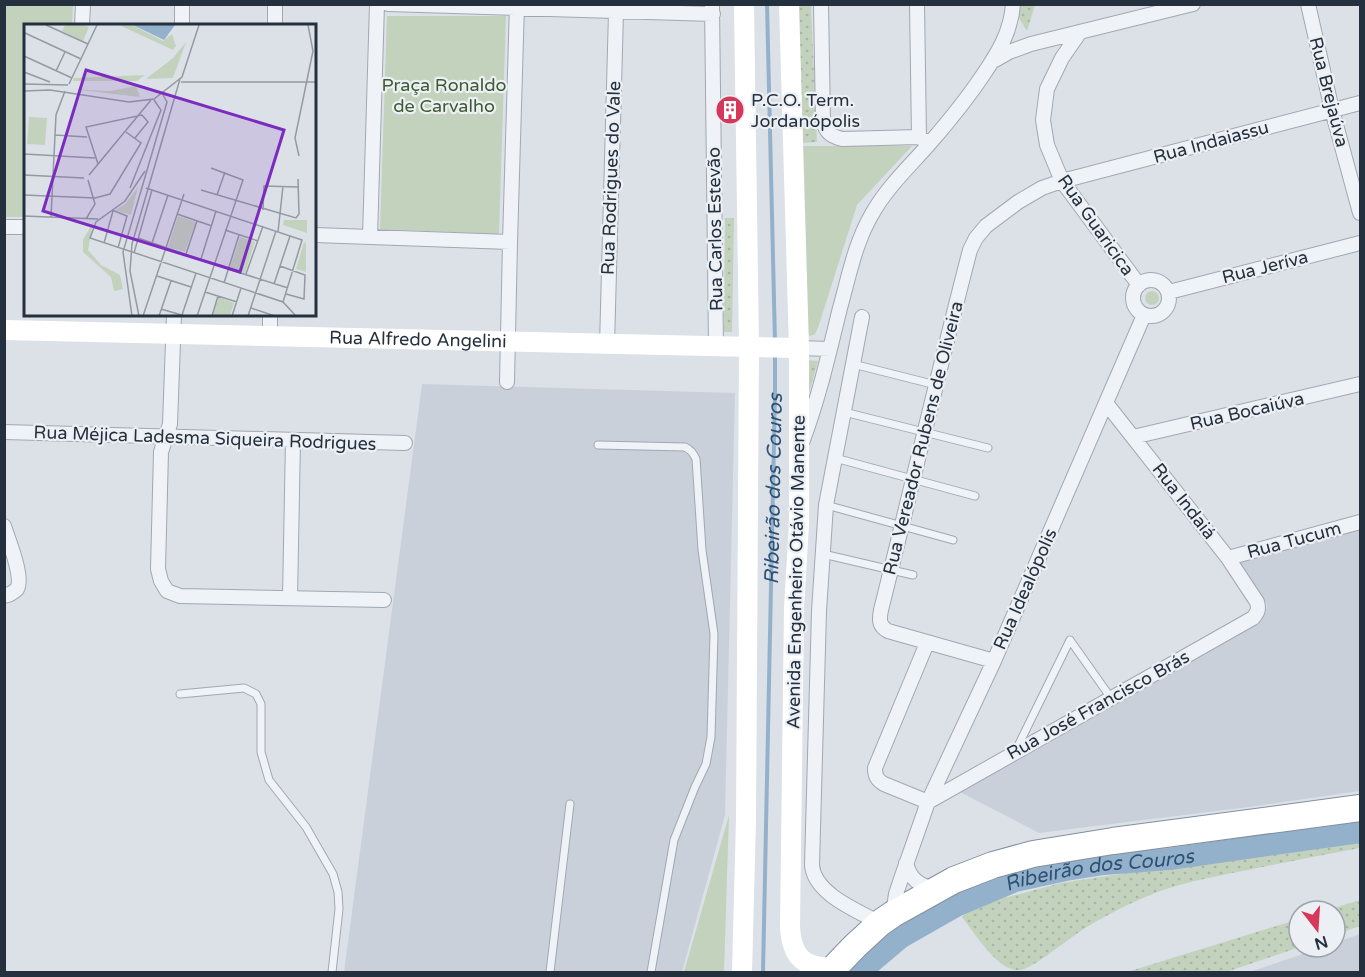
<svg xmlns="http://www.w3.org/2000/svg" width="1365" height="977" font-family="'Varela Round',sans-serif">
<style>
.built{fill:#cad0da}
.grass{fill:url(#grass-dots)}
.park{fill:#c3d2bd}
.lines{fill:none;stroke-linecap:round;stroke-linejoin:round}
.stream{stroke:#94b1cb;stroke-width:4}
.river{stroke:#94b1cb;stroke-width:22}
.lane-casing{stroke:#a1a8b2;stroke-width:9}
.street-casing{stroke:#a1a8b2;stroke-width:16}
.highway-casing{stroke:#838f9f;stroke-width:28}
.lane{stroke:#eff2f6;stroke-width:7}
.street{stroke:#eff2f6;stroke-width:14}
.secondary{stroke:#fff;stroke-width:20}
.highway{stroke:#fff;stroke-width:26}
.labels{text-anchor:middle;stroke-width:4.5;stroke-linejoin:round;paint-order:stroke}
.park-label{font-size:18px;fill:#3c5b31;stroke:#ecf0f5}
.street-label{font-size:18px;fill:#25303f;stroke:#ecf0f5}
.poi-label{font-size:18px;fill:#25303f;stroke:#ecf0f5;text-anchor:start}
.water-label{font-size:20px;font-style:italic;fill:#2d5175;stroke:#ecf0f5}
.inset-road{fill:none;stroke:#939aa4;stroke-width:1.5}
.view{fill:#7b2cbf;fill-opacity:0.15;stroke:#7b2cbf;stroke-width:3}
.inset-edge{fill:none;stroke:#25303f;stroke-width:3}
</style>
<defs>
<pattern id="grass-dots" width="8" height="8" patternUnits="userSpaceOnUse" patternTransform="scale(1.5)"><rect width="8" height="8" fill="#c3d2bd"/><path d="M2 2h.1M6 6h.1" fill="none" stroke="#a7b5a4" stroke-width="1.8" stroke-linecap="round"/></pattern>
</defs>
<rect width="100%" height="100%" fill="#dce1e8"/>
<path class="built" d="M422,384L735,393L725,815L682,972H344Z
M1360,528V791L1249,807L1039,833L956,790L1261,617L1265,613L1267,606L1266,603L1236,559Z
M1360,934V972H1250L1323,947H1335V943Z"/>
<path class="grass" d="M796,5H811L817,142L802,143Z
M1018,5H1035L1027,31L1017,15Z
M725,218H734L732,332H724Z
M805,360L818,361L806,403Z
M1360,839V848C1323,855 1286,862 1248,870C1213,877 1176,883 1143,898C1122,907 1101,918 1082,930C1068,939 1035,967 1021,970C999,974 974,932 962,917L971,909L989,902L1061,883L1127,873L1193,866Z
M1360,900V926L1335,935V911H1324Z
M1299,919L1300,947L1226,972H1127Z"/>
<path class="park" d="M5,4L73,5L72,25L26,26L25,217H5Z
M387,16H506L499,234L380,229Z
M803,146H912L857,205L818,328L815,334L810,336L803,330Z
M1145 298a7 7 0 1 1 14 0a7 7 0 1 1-14 0Z
M729,815L724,972H684Z"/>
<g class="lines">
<g class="stream">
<path d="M767,4L775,342"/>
<path id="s1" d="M763,972L775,393V352"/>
</g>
<path class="river" id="s2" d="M860,972L900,938L958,905L1015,881L1066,870L1104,864L1169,859L1360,832"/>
<g class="lane-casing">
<path id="lane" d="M853,364L936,385
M844,412L988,448
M598,445L685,447C691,450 693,453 696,459L702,550L714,634L711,737L706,764L695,787L674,840L651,972
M835,458L975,496
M826,505L953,540
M823,554L913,575
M180,694L244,688L256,694L261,704V752L269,780L306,827L333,874L338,892L339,909L332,972
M1016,750L1070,640L1111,698
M550,972L570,804"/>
</g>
<g class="street-casing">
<path id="street" d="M388,4L713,14
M712,4L716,346
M821,4L823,121C826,132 830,136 842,139L919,137L929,143
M917,4L919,137
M1308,4L1332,110L1360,213
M82,26L83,4
M182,26V4
M275,26V4
M1080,32L1062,58L1047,89L1043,120L1047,145L1062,181L1139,285
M995,60L1009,52L1031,44L1193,4
M4,227H26
M315,235L510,242
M370,237L377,4
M1133 298a18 18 0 1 1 36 0a18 18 0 1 1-36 0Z
M1169,292L1360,243
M174,315L170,424L161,452L158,569L161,581L167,591L180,596L384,600
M862,317L826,505L819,611L812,865C814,894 858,911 880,923
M270,335V315
M607,345L616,12
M799,348L830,349
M507,382L510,242L517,4
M4,432L405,443
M1133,437L1360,384
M803,440C819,397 829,353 840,308C849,276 855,243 872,214C887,187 910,166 930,143C949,121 967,99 983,75C998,53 1011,32 1013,4
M4,526C8,539 24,577 17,589C14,592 9,595 4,596
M1228,558L1360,522
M290,598L293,440
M927,643L875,768C875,776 877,780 884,784L928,802L1253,618C1258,612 1259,609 1257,602L1228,558L1106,403
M994,661L888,631C879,626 879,620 881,610C911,490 939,369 970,250L976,238L986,226L1018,202L1042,188L1062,181L1360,103
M906,863C910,879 919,886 936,889
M893,914L896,894L902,876L928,802L994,661L1144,315"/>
</g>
<g class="highway-casing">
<path id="highway" d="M830,972L855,946L880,923L893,914L954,880L993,865L1033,854L1113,841L1360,808"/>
</g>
<use href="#lane" class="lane"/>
<use href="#street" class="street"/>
<g class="secondary">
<path d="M789,4L799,348V524L794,608L790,928C792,957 804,969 834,967"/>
<path id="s3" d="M4,330L799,348"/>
<path d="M742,972L746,819L749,347L744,4"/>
</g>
<use href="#highway" class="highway"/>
</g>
<defs>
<g id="building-disc" transform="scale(1.5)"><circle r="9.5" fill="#d73758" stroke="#ecf0f5"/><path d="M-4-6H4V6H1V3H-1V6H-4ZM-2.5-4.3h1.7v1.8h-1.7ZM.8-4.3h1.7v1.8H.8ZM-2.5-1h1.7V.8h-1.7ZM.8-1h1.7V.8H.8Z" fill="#fff"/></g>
</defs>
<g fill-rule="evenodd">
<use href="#building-disc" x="730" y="110"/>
</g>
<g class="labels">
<g class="park-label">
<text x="444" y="91">Praça Ronaldo<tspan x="444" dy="21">de Carvalho</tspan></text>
</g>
<g class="street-label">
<text transform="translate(1329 92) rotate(76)" y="6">Rua Brejaúva</text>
<text transform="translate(1211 142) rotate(-15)" y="6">Rua Indaiassu</text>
<text transform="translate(611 178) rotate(-88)" y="6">Rua Rodrigues do Vale</text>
<text transform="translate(1096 225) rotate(55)" y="6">Rua Guaricica</text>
<text transform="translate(715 229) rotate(-91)" y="6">Rua Carlos Estevão</text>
<text transform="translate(1265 267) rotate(-14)" y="6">Rua Jeríva</text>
<text dy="6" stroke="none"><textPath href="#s3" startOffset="414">Rua Alfredo Angelini</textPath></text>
<text transform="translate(1247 411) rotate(-13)" y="6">Rua Bocaiúva</text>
<text transform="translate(205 438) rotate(2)" y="6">Rua Méjica Ladesma Siqueira Rodrigues</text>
<text transform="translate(923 438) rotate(-76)" y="6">Rua Vereador Rubens de Oliveira</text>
<text transform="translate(1184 501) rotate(52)" y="6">Rua Indaiá</text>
<text transform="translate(1294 540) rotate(-15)" y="6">Rua Tucum</text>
<text transform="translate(796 572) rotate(-89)" y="6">Avenida Engenheiro Otávio Manente</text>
<text transform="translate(1025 589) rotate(-66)" y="6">Rua Idealópolis</text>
<text transform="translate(1098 705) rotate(-29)" y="6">Rua José Francisco Brás</text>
</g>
<g class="poi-label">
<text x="751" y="106">P.C.O. Term.<tspan x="751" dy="21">Jordanópolis</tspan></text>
</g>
<g class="water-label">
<text dy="7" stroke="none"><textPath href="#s1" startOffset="483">Ribeirão dos Couros</textPath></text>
<text dy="7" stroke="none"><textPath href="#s2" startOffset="266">Ribeirão dos Couros</textPath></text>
</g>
</g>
<g transform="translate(24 24)">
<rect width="292" height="292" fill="#dce1e8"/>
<path d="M95,1H108L139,17L148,10L152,22L149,26ZM162,18L149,54L122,55L149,34ZM121,51L113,57H49L50,54ZM112,62L116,73L47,65L86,67ZM69,198L64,226L77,241L96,251L99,265L90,267L87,253L59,228V216Z" fill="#c3d2bd"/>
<path d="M41,1H60L65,3L59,17L38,7ZM5,93L23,94L21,121L3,120ZM114,163L107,191L91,186L101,180ZM154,192L172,198L161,228L144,223ZM260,196H283V209L259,201ZM216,213L231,218L221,249L206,244ZM280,218L282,219V248L272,245ZM194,273L210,279L206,292H189Z" fill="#c3d2bd"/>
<path d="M109,1H151L140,16Z" fill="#94b1cb"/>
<path class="inset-road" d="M22,1L64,20M1,9L57,35M0,32L48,54M32,47L41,28M0,48L26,58M157,58H293M0,60L44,61M45,60L73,1M0,67L26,66L105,78L130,75L158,53L175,1M31,111L63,113M0,130L71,134M275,132L271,114L289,27L284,1M74,140L62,103L118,91L124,98L111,114M121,147L101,177L72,198L66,214L259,278L272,292M0,151L60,154M65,151L127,76M106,164L137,86L130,76M122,164L278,216L259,278M177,166L272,194L275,190L274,155M0,171L71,174L86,170L117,119L102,108M193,171L201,148M88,186L103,192L94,224M239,186L240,162L274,163M153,190L188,202M0,192L74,195M27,193L32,91L41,67M62,195L71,180L64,156M201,206L234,217M254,208L259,162M114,214L190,240M80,219L89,187M128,219L144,171M110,229L128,166M162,230L173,197M177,235L192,187M256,242L281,251L280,275L262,270M204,245L264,264M222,250L239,202M133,252L167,263M200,259L215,211M250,260L266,212M181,268L213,278M227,284L251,292M137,285L161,292M158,291L172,249M108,292L99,228L143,78L139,71M115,292L106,247L108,220L156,55M119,292L160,170M135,292L147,257M173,292L219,156L187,144M188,292L194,272M208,292L217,264M224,292L252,207"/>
<path class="view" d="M62,46L260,106L216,248L19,187Z"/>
<rect width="292" height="292" class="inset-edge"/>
</g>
<rect width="1365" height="977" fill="none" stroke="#25303f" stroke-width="12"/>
<g transform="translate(1317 929) rotate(163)"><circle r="28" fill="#ecf0f5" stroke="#9ca3ac" stroke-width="1.5"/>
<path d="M0-4.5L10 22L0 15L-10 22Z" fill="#d73758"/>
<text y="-9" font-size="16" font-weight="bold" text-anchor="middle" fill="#25303f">N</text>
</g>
</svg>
